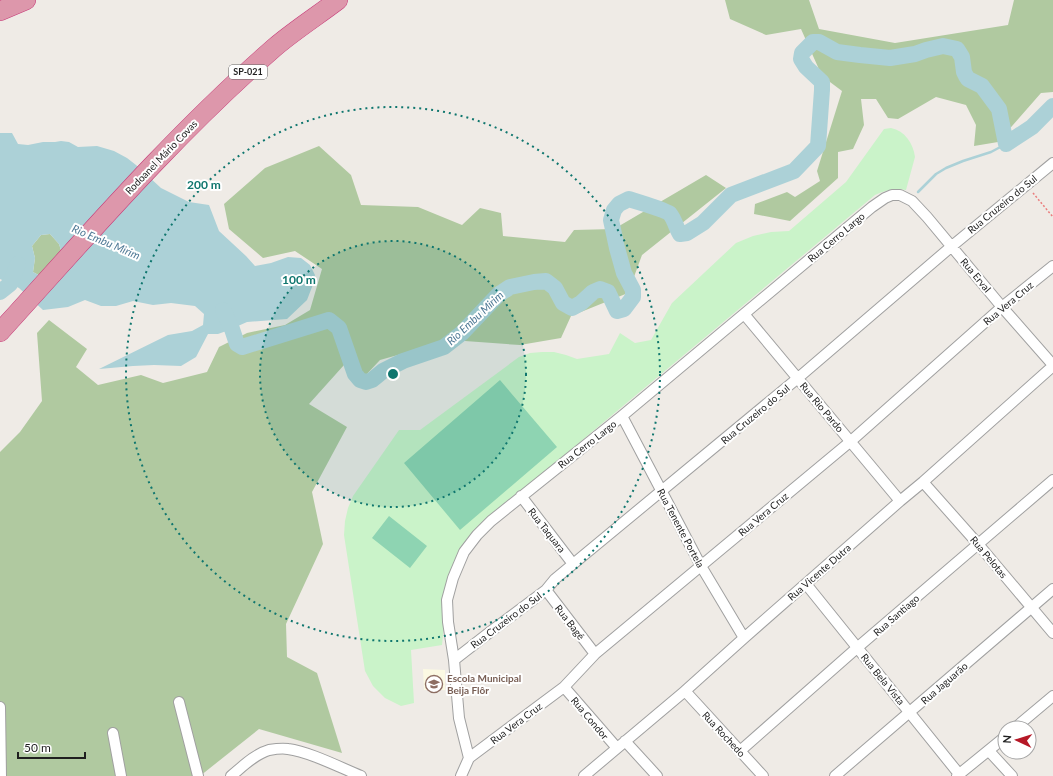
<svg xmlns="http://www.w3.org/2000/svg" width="1053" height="776" font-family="Lato,sans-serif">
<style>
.education{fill:#fbf9e3}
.forest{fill:#b0c9a0}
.park{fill:#caf3c9}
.pitch{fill:#8ed4b2}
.water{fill:#acd1d7;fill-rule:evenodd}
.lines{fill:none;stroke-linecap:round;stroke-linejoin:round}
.stream{stroke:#acd1d7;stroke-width:2.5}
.river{stroke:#acd1d7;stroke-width:16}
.street-casing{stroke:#a0a0a0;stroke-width:12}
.highway-casing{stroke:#c63a78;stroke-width:20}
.path{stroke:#ea7d7d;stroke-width:1.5;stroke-dasharray:2 2;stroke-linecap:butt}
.street{stroke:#fff;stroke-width:10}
.highway{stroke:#dd97ab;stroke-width:19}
.ring{fill:none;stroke:#0f766e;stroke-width:2;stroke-dasharray:2 4}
.labels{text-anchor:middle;stroke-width:4;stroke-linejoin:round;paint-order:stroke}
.shield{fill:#fff;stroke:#626262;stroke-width:1}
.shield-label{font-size:9px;font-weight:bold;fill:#1f1f1f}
.street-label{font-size:10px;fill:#1f1f1f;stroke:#fff}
.education-label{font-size:10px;font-weight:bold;fill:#785e54;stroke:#fff;text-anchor:start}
.water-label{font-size:11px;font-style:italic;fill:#4f7995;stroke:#fff}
.centre{fill:#0f766e;stroke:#fff;stroke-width:2}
.ring-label{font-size:12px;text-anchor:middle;font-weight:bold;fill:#0f766e;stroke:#fff;stroke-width:4;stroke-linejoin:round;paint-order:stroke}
</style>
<rect width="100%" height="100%" fill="#efebe6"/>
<path class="education" d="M423,669L445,670V690H424Z"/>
<path class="forest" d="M725,0H809L819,29L895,43L1008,25L1014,0H1053V92L1041,93L998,142L974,146L976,125L966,105L936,97L898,119L888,118L876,99H861L864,125L853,149L838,152V178L790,221L754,214L755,204L787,192L795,197L820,181L817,171L842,91L822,76L801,29L766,35L730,19Z
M319,146L351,175L361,205L418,207L462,225L480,208L501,213L503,236L565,242L574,230L614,229L706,175L726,188L642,255L628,293L571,316L561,338L520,345L451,340L380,360L365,376L344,365L309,404L347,427L312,492L323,544L286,624L287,657L317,673L342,753L259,729L200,776H0V452L20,432L42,401L37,333L49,320L87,349L76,367L98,385L141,375L163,383L207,372L219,347L247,333L285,325L310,310L322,269L295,251L263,258L229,229L224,204L265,168Z
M50,234L59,244L67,269L60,280L53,281L44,278L33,272L35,258L32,246L41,235Z"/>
<path class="park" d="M891,128C905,131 913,143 915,157L906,190C895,188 886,190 875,195L476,529L465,543L445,617L442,645L411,650L414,703L401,706L385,698L373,686L365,671L346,548L344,535L345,521L348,508L353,496L399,430H420L519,357L530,353L542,352H554L566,355L577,359L609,354L620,333L635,343L651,340L672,303L736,243L753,236L771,232L789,231L846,182L884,129Z"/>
<path class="pitch" d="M500,380L557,447L460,530L404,463Z
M389,516L427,546L410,568L372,538Z"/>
<path class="water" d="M0,133H12L18,144L28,145L43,142H55L61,141L69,142L78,147L97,146L114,151L127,158L136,165L161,188L189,202L209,205L219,231L246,256L255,266L271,263L288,257L301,258L310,265L315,275L312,287L307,300L287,319L247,322L229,330L218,334H208L196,357L181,366L154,365L133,366L99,369L168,335L192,331L203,325L204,314L195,306L171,303L153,305L133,301L116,306H101L85,300L68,307L43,310L19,288L0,279ZM50,234L59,244L67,269L60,280L53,281L44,278L33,272L35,258L32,246L41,235Z"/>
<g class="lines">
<path class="stream" d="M918,192L936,174L946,168L963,161L991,152L1006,144"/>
<path class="river" d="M0,292L10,284L18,264
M223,310L232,329L237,344L242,347L329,320L339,328L355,374L360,380L366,382L372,380L383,371L403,361L444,347L462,333L498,295L510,287L534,282L546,281L555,288L563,303L572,308L581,303L593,292L600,289L608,292L617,311L624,309L633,297V290L624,273L617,248L611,220L614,210L619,204L629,199C637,202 666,210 670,214C675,220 676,228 680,234L687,233L703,223L731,195L794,171L818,146L822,90V82L806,67L801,59L802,53L813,42H819L837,52L860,55L890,58L915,54L926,50L943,46L957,49L962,57L964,72L966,76L968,79L982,86L999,109L1006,144L1032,127L1053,106"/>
<g class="street-casing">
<path id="street" d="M744,314L900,501
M622,416L701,566L744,638
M923,482L978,544L1053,633
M521,496L573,564
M806,584L959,774
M546,590L595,654
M454,660L490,632L546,590L555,579L798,378L952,246L1053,163
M564,687L617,748
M685,691L763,776
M179,702L198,776
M0,707L1,776
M1015,728L1053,696
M113,733L121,776
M625,741L657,776
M740,751L858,647L1053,480
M989,751L1012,776
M469,758L564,687L595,654L851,441L1002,307L1053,266
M231,776C242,767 255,754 269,750C275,749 282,748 288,749C310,752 339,767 361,776
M461,776L469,758L459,718L454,660L448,622L447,600L453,578L464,552L477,535L491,521L622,416L872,207L885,198L892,195H900L912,201L927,217L1002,307L1053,365
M584,776L685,691L744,638L900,501L923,482L1053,366
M835,776L1053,589
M957,776L1005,737"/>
</g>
<g class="highway-casing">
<path id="highway" d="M0,11L26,0
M0,332C89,234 175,134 275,47C295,30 317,16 338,0"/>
</g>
<path class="path" d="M1033,193L1053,217"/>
<use href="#street" class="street"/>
<use href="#highway" class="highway"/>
</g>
<circle cx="393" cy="374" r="133" fill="#0f766e" fill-opacity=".12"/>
<g class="ring">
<circle cx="393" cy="374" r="133"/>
<circle cx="393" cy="374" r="267"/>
</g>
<defs>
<g id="school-ring" transform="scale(0.9)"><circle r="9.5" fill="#fff" stroke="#8d6e63" stroke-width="1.5"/><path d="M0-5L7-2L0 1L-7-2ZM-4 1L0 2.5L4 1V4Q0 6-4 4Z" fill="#8d6e63"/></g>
</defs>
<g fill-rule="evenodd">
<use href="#school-ring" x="434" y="684"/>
</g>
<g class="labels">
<rect class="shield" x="229" y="65" width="38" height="14" rx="3"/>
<g class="shield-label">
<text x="248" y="75">SP-021</text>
</g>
<g class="street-label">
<text transform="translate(161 157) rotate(-46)" y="4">Rodoanel Mário Covas</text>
<text transform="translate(1002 204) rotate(-39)" y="4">Rua Cruzeiro do Sul</text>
<text transform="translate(836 237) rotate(-40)" y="4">Rua Cerro Largo</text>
<text transform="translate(976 275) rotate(50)" y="4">Rua Erval</text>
<text transform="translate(1008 303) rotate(-40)" y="4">Rua Vera Cruz</text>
<text transform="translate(822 407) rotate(50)" y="4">Rua Rio Pardo</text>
<text transform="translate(755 414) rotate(-40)" y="4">Rua Cruzeiro do Sul</text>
<text transform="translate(587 444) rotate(-38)" y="4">Rua Cerro Largo</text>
<text transform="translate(763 514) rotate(-40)" y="4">Rua Vera Cruz</text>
<text transform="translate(681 528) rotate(62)" y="4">Rua Tenente Portela</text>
<text transform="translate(547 530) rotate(52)" y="4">Rua Taquara</text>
<text transform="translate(989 557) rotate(50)" y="4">Rua Pelotas</text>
<text transform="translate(819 572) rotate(-41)" y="4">Rua Vicente Dutra</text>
<text transform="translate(896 615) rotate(-41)" y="4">Rua Santiago</text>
<text transform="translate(506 620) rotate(-37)" y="4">Rua Cruzeiro do Sul</text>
<text transform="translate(570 622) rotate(52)" y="4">Rua Bagé</text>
<text transform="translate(883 679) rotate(51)" y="4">Rua Bela Vista</text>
<text transform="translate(944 683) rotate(-41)" y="4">Rua Jaguarão</text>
<text transform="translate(590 718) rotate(50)" y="4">Rua Condor</text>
<text transform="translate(516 723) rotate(-37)" y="4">Rua Vera Cruz</text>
<text transform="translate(724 734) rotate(47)" y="4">Rua Rochedo</text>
</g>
<g class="education-label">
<text x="447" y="682">Escola Municipal<tspan x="447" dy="12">Beija Flôr</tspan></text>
</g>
<g class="water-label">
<text transform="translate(106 242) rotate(23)" y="4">Rio Embu Mirim</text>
<text transform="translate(475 318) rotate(-43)" y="4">Rio Embu Mirim</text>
</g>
</g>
<circle cx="393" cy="374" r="6" class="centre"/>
<g class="ring-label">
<text x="204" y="189">200 m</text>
<text x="299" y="284">100 m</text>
</g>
<g transform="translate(1017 740) rotate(274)"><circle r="19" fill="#ffffff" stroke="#a5a5a5"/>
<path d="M0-3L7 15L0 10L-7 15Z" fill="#b61827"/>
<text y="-6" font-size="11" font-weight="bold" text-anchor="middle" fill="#1f1f1f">N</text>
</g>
<path d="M18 752v6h67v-6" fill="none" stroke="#1f1f1f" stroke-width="2"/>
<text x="24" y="752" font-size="12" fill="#1f1f1f" stroke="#ffffff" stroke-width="3" paint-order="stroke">50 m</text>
</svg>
